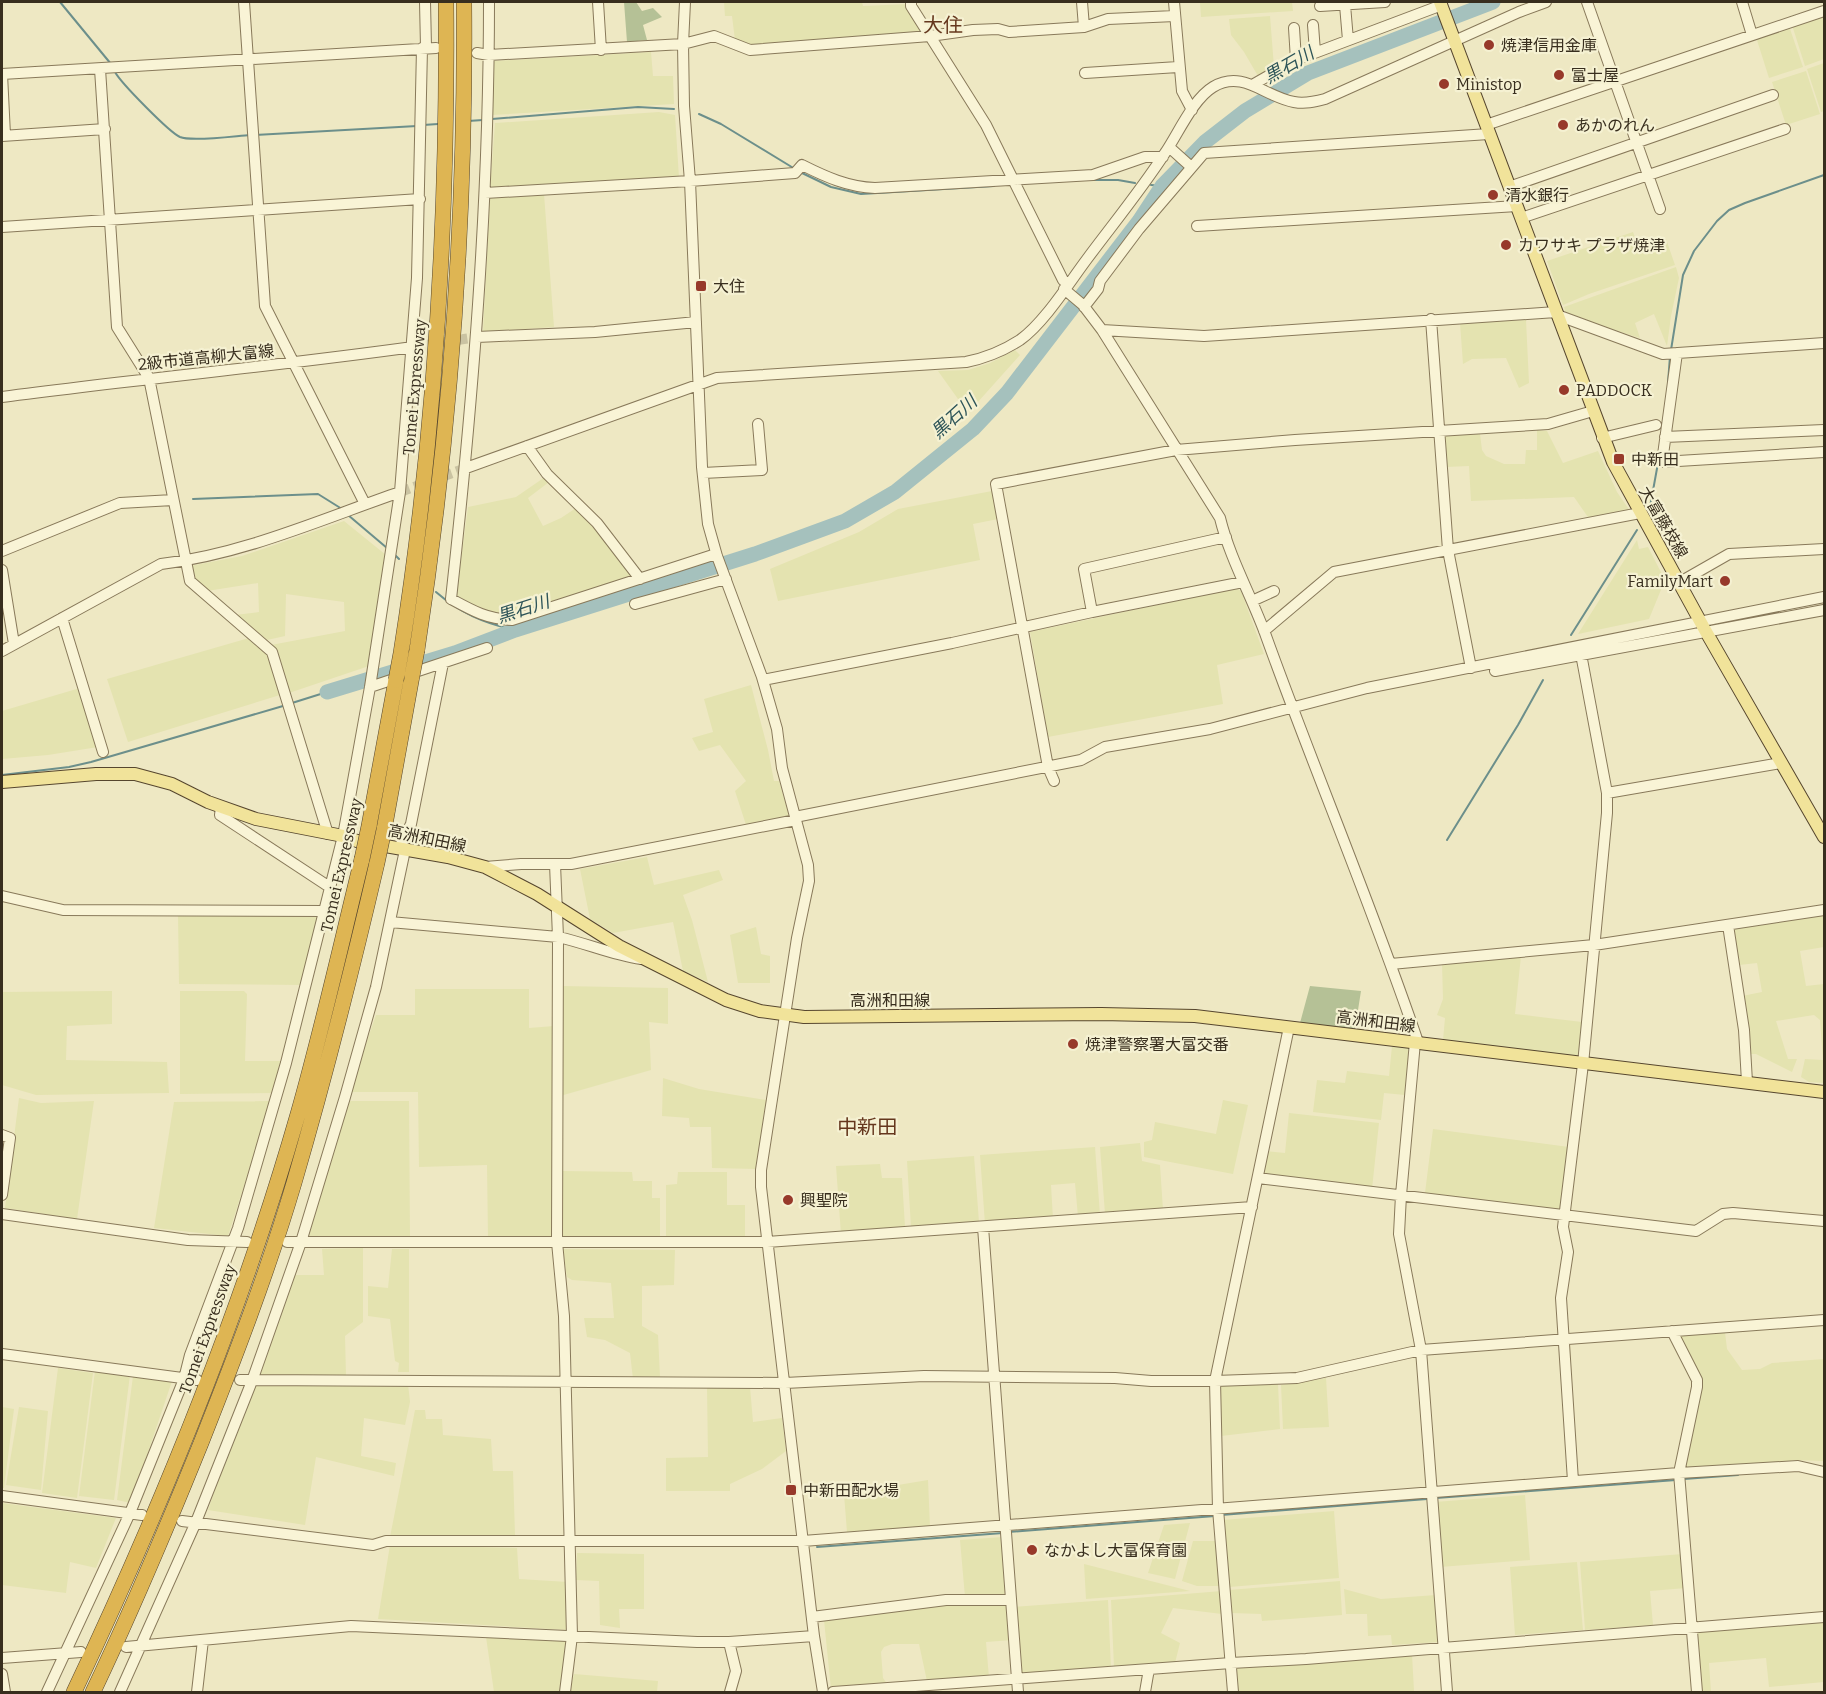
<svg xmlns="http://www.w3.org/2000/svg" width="1826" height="1694" font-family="Bitter,'Noto Sans JP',serif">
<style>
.farmland{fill:#e4e3b0}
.cemetery{fill:#b5c196}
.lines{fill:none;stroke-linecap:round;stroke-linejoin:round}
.stream{stroke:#6c8f8b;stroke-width:2}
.river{stroke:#a5c1bd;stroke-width:15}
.minor-tunnel{stroke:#cac3a2;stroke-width:10;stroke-dasharray:10 5;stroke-linecap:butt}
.minor-casing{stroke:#88795a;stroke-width:12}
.major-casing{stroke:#56462e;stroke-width:14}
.highway-casing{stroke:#56462e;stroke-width:16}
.minor{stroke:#f9f4d6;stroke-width:10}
.major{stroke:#f1e39a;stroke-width:12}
.highway{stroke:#deb553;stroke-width:15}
.highway-bridge-casing{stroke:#56462e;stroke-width:16;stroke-linecap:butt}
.highway-bridge{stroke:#deb553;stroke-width:15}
.poi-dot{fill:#97392a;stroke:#f5f1d2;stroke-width:2}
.labels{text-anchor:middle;stroke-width:4.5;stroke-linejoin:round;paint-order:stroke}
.poi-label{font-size:16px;fill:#382e1e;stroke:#f5f1d2;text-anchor:start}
.street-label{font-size:16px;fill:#382e1e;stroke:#f5f1d2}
.water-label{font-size:18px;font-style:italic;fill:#2d5458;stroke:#f5f1d2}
.quarter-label{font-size:20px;fill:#65371d;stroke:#f5f1d2}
</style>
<rect width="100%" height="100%" fill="#eee8c3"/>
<path class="farmland" d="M724,2H862L863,6L909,4L924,33L752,47L735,40L732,16H725Z
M1200,2H1292L1293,11L1201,17Z
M1824,14V59L1805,66L1792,25Z
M1270,16L1274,67L1258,76L1244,52L1231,35L1229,19Z
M1789,26L1803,67L1769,78L1756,37Z
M651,52L653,76H673L674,104L492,115L494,61Z
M1824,63V111L1821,112L1807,69Z
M1806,71L1820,114L1786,125L1772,82Z
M659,112L675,115L679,178L490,190L495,123Z
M544,194L554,327L483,332L490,197Z
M1633,232L1639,248L1666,239L1675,265L1589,294L1563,305L1547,261Z
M1676,267L1679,278L1671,316L1667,346L1654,314L1635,323L1640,338L1566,315L1564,307Z
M1526,320L1529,383L1519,388L1506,358L1472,359L1463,364L1460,323Z
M1015,350L1020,355L968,413L938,371L968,370L990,363Z
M1537,430L1547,431L1563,463L1598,451L1617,492L1630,511L1590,520L1574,497L1471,501L1469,466L1446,467L1443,436L1480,434L1482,450L1486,456L1504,464H1525L1526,450H1537Z
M545,477L549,482L528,498L543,526L561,518L576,508L594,525L634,578L511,617L492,615L456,598L468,507L516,497Z
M992,491L998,519L973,524L980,560L778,601L770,569L859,532L898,509Z
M344,521L386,555L369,666L289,693L271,645L345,631L344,602L286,594L285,636L267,640L235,615L259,612L258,583L207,591L194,580L190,566L242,556Z
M1637,540L1639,549L1648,547L1665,580L1649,619L1578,634Z
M1236,588L1241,591L1264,654L1217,665L1223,704L1048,737L1030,632Z
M249,638L270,656L280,695L128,742L107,679Z
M751,685L768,750L774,781H779L789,816L747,828L735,791L746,781L720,745L699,751L692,738L713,732L704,699Z
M80,688L98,747L48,755L2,759V711Z
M647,857L654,885L719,870L723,880L683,895L692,920L708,982L683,971L673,922L613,933L590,919L580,869Z
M178,914H320L303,985L179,984Z
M1824,914V947L1800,951L1806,986L1824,984V1083L1809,1082L1801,1077L1805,1059L1823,1060L1820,1020L1814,1015L1776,1021L1788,1059H1797L1792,1072L1756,1054H1749L1742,996L1762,992L1757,963L1739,965L1733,928Z
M756,927L761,954L770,956V983H738L730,935Z
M1521,956L1515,1014L1582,1022L1578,1057L1443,1040L1445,1018L1437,1015L1443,999L1442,963Z
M562,986L668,988V1024L649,1022L651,1070L560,1096Z
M415,989H529V1028L554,1026V1236L488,1238L487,1165L419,1167L418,1092H349L376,1015H415Z
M112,991V1024L67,1026L66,1060L167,1062L169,1093L36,1095L2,1085V992Z
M180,991H244L247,994L245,1061H281L273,1093L180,1094Z
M1392,1046L1410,1048L1405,1095L1384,1093L1381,1120L1313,1112L1317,1080L1345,1083L1347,1071L1389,1076Z
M663,1078L699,1089L766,1100L756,1169L712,1168L711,1127H690L689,1118L662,1116Z
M19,1098L41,1103L94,1101L77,1219L5,1208Z
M1223,1100L1248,1105L1233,1174L1144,1157V1142L1152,1140L1155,1122L1216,1134Z
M271,1101L228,1236L154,1228L174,1102Z
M348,1101H409L410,1239L308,1237Z
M1289,1113L1379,1123L1372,1189L1263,1176L1266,1151L1285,1153Z
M1433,1129L1569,1147L1561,1210L1425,1193Z
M1140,1143L1142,1161L1160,1165L1163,1210L1105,1214L1100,1147Z
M1095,1147L1100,1215L1078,1217L1075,1183L1051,1185L1053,1219L985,1224L980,1155Z
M974,1156L979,1222L911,1227L907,1161Z
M880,1164L882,1178H902L905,1227L841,1234L836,1166Z
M562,1171L632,1172L633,1181H652V1198H660V1239L561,1238Z
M678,1172H727V1205H745V1239H666V1185L677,1184Z
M363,1248V1322L345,1336L346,1376L260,1375L295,1275H324L322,1249Z
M392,1249H409V1372H398L399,1363L395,1361L390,1319L368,1316V1286L388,1288Z
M563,1249L675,1250L674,1285L642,1286V1326L658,1335L660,1377L633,1379L630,1353L605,1340L587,1337L584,1318H614L611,1283L572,1280L567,1277Z
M1725,1332L1727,1349L1742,1370L1760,1369L1772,1363L1824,1359V1461L1792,1460L1789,1464L1687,1471L1684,1467L1699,1396L1678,1335Z
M58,1368L93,1373L77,1498L42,1493Z
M95,1371L130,1375L114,1500L79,1496Z
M133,1376L172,1381L131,1503L117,1500Z
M1326,1378L1329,1427L1283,1429L1281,1385Z
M252,1381L408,1384L410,1402L405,1425L364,1418L361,1456L396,1463L394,1476L316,1457L305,1525L208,1510Z
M1278,1384L1280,1429L1221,1436L1220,1386Z
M707,1387H750L753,1422L782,1418L786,1451L762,1469L730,1484V1491H666V1458L708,1457Z
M2,1407L14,1409L4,1488H2Z
M19,1407L48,1411L41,1490L6,1485Z
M415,1410H425L426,1419H442L443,1435L491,1439L493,1471H513L515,1535L514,1537H390Z
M928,1480L930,1527L847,1532L844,1494Z
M1525,1495L1530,1560L1440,1567L1435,1502Z
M2,1503L116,1518L96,1568L70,1562L66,1593L2,1585Z
M1334,1511L1339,1578L1229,1587L1223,1520Z
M1190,1523L1175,1579L1148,1573L1164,1525Z
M1003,1537L1008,1597H965L960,1540Z
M1193,1541H1217L1220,1586H1197L1182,1581Z
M390,1545L517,1548L519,1579L568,1582L569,1630L378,1619Z
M577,1553L644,1554V1609H619L620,1628L600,1625L599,1581L576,1580Z
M1683,1554L1686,1588L1650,1591L1653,1625L1585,1630L1580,1562Z
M1577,1562L1583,1630L1515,1635L1510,1567Z
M1084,1564L1190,1591L1086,1599Z
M1340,1581L1342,1615L1262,1621L1261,1614L1231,1613L1229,1590Z
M1344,1589L1381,1599L1436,1595L1439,1642L1392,1645L1391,1635L1368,1636L1367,1614H1346Z
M1222,1591V1614L1173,1608L1161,1633L1180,1643L1175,1663L1114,1667L1111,1600Z
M1108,1600L1111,1669L1018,1676L1013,1607Z
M939,1604H1009L1012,1640L986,1642L989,1678L927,1681L919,1644H892L884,1647L881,1652L883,1678L888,1685L831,1689L824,1620Z
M1824,1620V1682L1769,1687L1766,1658L1709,1663L1711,1692H1700L1696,1631Z
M486,1637L568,1640L561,1692H494Z
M1412,1654L1414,1691L1443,1690V1692H1236L1234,1666Z
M574,1674L658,1681L657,1692H570Z"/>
<path class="cemetery" d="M624,2H636L642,11L653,8L662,17L643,25L647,40L627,42Z
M1310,986L1361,991L1355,1029L1300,1023Z"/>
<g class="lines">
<path class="stream" d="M60,2L111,64
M115,72C121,83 169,132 180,137C192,142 235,136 250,135
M699,114L721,124L795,169
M492,119L638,107L674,109
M468,121L483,120
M423,125L438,124
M255,135L417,126
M800,172L831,187L861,194L994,186
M1092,180H1118L1135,183
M1151,185L1162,186
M1671,350L1683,275L1694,251L1717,221L1729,210L1745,203L1824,175
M1668,383L1670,356
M193,499L318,494L342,509
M1650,507L1658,463
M348,515L387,548
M394,554L399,559
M436,592C460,613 484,623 515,630
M1571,635L1637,530
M292,703L327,692
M2,775L69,767L91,762L283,706
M1447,840L1518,725L1543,680
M1684,1479L1738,1475
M1436,1498L1676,1480
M1221,1515L1427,1499
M1008,1532L1215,1516
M817,1547L1003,1533"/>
<path class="river" d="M327,692L455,653L515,630L755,554L845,521L895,492L973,429L1007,393L1139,221L1162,186L1205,142L1245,111L1308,73L1493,2"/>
<path class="minor-tunnel" d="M413,347L477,337
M400,492L466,468"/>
<g class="minor-casing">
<path id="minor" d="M244,2L265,306L365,504
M425,2L426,47
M489,2C489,202 473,400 451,599C473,611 487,619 512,620L716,554
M598,2L601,50
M685,2L683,44L684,106L690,181L702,467L708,524L717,556L762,677L777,729L782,768L808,865L809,881L797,938L761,1170V1187L814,1636L823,1692
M911,2V6L986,125L1063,280L1068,284
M1082,2L1084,27
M1174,2L1182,91L1192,110
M1587,2L1660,209
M1742,2L1752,35
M1345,5L1348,40
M1320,6L1385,2
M1313,25L1315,52
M1294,28L1296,60
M477,53L489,55L683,44L714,36L750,50L930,36L973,30L998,29L1009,32L1084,27L1108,19L1175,16
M100,69L117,327L149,378L190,581L272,652L328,834
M1085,73L1178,67
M2,74L436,48
M2,74L5,135
M1254,84L1296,60L1442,5
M1486,125L1824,11
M2,136L105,129
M1169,147L1189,165
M1509,187L1773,95
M485,193L690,181L795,173L802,165C826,177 848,187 875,188L1093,175L1145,157H1163
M1521,218L1785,129
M1197,226L1517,206
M2,227L420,199
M1064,289L1083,305L1102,330L1220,518C1230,559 1252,597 1266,636C1315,772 1372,906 1418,1042
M1084,307L1098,289L1100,281L1139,229L1204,153L1489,134
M1557,315L1663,354L1824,343
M1431,319L1448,550L1471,668
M1102,330L1204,336L1556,312
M477,337L595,332L696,322
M1677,353L1662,462L1824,452
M2,397C139,379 276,366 413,347
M1665,437L1824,430
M1602,438L1656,425
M527,446L547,474L597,523L640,579
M466,468L717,378L966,362C986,358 1003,351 1020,340C1044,323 1069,283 1087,259C1113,224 1141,190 1165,153C1178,134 1193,99 1213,87C1243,69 1265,97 1294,102C1305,104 1314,102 1325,99L1519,12L1546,2
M703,473L762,470L758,424
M1226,537L1084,569L1092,612L1243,582
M2,551L120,503L173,500
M2,570L14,644
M1680,582L1729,554L1824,549
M1252,601L1274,591
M635,604L726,579
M62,618L103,752
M1264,631L1334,572L1640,513
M2,651L161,564C244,554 322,519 400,492
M1495,671L1824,610
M763,680L952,643L1092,612
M370,687L487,648
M1054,781L1048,767L996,484L1176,450L1295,440L1548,424L1593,411
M1607,793L1781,763
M221,807L220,815L331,888
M795,817L1081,760L1105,747L1210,729L1367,688L1824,597
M399,848L411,824L443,663
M555,864L558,937L557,1242L564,1316L572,1636L565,1692
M485,867L521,864H571L796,820
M2,896L63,910L325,911
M390,922L558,937C586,943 612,955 641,959
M1728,925L1744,1030L1747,1082
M1391,964L1594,945L1824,910
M1415,1042L1401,1195L1399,1234L1421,1350L1447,1692
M2,1135L10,1138L2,1195
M1258,1178L1696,1231L1723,1214L1733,1213L1824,1221
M2,1214L188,1240L247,1242
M983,1227L1018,1692
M287,1242H767L1252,1207
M1672,1331L1697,1380V1387L1679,1473L1697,1692
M2,1354L197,1380
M240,1380L785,1383L924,1376L1115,1378L1151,1381H1215L1297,1378L1421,1350L1824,1320
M1573,1481L1561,1298L1568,1252L1563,1227L1583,1064L1607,813V793L1581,654
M2,1496L142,1515
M182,1521L373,1545L386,1541H803L1679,1473L1798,1466L1824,1472
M812,1617L946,1600H1011
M729,1642L736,1671L730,1692
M126,1647L351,1626L697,1642H729L814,1636
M2,1658L81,1652
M2,1674L5,1692
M47,1692L130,1513L184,1379L190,1355L238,1228L286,1063L343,836L370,687L400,492L417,278L422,48
M120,1692L196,1522L252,1381L301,1242L345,1097L376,987L405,850
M197,1692L203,1640
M833,1692L1231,1663L1306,1659L1824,1617
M1145,1692L1149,1669
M1233,1692L1218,1509L1215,1381L1289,1027"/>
</g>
<g class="major-casing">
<path id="major" d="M1440,2L1613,462L1705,630L1824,837
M2,782L96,774H135L172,784L208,802L256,819L343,836L357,841L448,857L485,867L537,894L619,946L726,1000L760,1011L804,1017L1101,1014L1195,1016L1824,1092"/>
</g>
<g class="highway-casing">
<path id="highway" d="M417,650C450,436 466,219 464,2
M401,653C435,438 448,220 446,2
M369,826L396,680
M384,830L412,676
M74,1692C162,1506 241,1313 298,1114C322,1030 341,944 362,859
M93,1692C132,1610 167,1527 201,1443C235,1357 268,1271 294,1183C325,1077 352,970 377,863"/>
</g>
<use href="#minor" class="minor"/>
<use href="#major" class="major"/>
<use href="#highway" class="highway"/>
<g class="highway-bridge-casing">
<path id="highway-bridge" d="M412,676L417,650
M396,680L401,653
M362,859L369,826
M377,863L384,830"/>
</g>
<use href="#highway-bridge" class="highway-bridge"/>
</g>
<g class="poi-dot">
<circle cx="1489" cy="45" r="6"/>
<circle cx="1559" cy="75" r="6"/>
<circle cx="1444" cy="84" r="6"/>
<circle cx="1563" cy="125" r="6"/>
<circle cx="1493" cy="195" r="6"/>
<circle cx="1506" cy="245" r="6"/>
<rect x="695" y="280" width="12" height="12" rx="3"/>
<circle cx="1564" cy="390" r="6"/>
<rect x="1613" y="453" width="12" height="12" rx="3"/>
<circle cx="1725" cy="581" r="6"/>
<circle cx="1073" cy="1044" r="6"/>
<circle cx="788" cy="1200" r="6"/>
<rect x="785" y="1484" width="12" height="12" rx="3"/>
<circle cx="1032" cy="1550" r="6"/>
</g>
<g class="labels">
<g class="poi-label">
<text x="1501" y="51">焼津信用金庫</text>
<text x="1571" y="81">富士屋</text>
<text x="1456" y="90">Ministop</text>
<text x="1575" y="131">あかのれん</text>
<text x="1505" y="201">清水銀行</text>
<text x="1518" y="251">カワサキ プラザ焼津</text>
<text x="713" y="292">大住</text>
<text x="1576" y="396">PADDOCK</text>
<text x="1631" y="465">中新田</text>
<text x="1713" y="587" text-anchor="end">FamilyMart</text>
<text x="1085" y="1050">焼津警察署大富交番</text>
<text x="800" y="1206">興聖院</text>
<text x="803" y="1496">中新田配水場</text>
<text x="1044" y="1556">なかよし大富保育園</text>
</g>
<g class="street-label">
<text transform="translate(206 357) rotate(-6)" y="6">2級市道高柳大富線</text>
<text transform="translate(414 387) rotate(-85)" y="6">Tomei Expressway</text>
<text transform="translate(1664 522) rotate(60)" y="6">大富藤枝線</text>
<text transform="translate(427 838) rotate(12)" y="6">高洲和田線</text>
<text transform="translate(341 865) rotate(-77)" y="6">Tomei Expressway</text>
<text x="890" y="1006">高洲和田線</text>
<text transform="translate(1376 1021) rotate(7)" y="6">高洲和田線</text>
<text transform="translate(207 1329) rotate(-70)" y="6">Tomei Expressway</text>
</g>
<g class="water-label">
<text transform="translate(1289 65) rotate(-30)" y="6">黒石川</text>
<text transform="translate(954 417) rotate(-42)" y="6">黒石川</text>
<text transform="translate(523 609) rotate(-18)" y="6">黒石川</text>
</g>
<g class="quarter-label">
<text x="943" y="32">大住</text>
<text x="867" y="1134">中新田</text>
</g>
</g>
<rect width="1826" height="1694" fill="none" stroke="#382e1e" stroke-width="6"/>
</svg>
